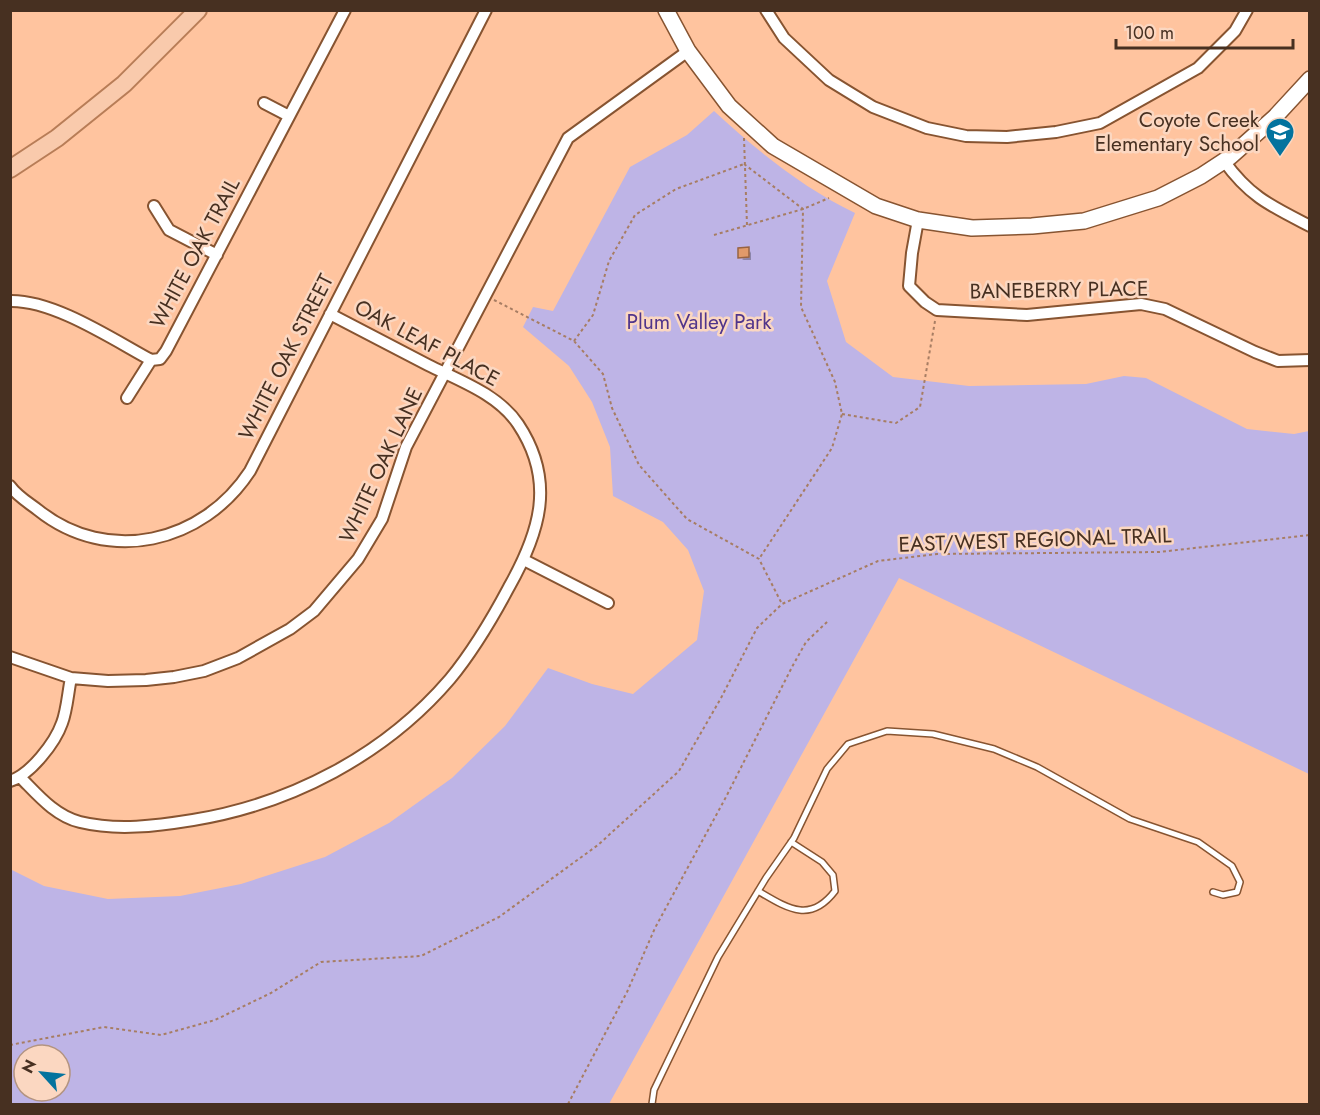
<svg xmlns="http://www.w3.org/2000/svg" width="1320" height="1115" font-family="Jost,sans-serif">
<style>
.green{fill:#beb4e6;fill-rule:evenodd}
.building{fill:#e19a6a;stroke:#986442;stroke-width:1.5;filter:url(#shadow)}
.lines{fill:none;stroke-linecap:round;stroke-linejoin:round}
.lane-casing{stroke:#875431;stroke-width:8}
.street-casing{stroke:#875431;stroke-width:14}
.secondary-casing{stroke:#875431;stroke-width:18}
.primary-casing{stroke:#b87d57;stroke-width:20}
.path{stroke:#a77d63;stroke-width:2;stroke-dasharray:3 3;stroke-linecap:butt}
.lane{stroke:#fff;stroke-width:5}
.street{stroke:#fff;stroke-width:10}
.secondary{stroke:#fff;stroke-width:15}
.primary{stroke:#f9caac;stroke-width:16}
.labels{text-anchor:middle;stroke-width:5;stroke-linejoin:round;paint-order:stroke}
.poi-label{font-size:21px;fill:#473021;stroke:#fbd7c1;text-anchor:end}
.street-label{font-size:21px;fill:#473021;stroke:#fbd7c1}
.park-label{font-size:21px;fill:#50358b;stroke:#fbd7c1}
</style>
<defs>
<filter id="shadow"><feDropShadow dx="5.5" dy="5.5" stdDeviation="0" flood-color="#0004"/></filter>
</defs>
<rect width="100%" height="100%" fill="#ffc49f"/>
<path class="green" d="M714,111C756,150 803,188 855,213L827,281L846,342L893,377L969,386L1086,384L1124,376L1146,378L1247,429L1294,434L1309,431V774L899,578L609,1104H11L10,869L44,886L108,899L180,896L241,884L325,857L389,823L452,778L505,726L548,668L592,684L633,694L697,640L704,591L688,550L663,522L613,496L610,447L592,402L569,366L523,327L533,307L553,311L630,167L687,135ZM24,1055H60V1091H24Z"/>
<path class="building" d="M749,247V257L738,258V248Z"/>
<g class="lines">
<g class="lane-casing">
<path id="lane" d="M758,891C787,908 810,924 835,891L833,875L822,862L791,842
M652,1104L654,1090L718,957L766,878L794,838L827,769L848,744L887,731L933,734L994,749L1037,767L1130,819L1198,842L1232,866L1240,882L1237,892L1223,895L1213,892"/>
</g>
<g class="street-casing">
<path id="street" d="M766,10L784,38L829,80L873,107L927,128L966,136L1007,137L1056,132L1100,123L1198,68L1235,31L1247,10
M264,103L289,116
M1224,161C1250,197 1271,206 1310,226
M154,206L169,230L217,255
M918,220L912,253L909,286L925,302L937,310L1027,315L1141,304L1165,309L1255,352L1278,361L1310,360
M10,301C54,300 112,339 151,360
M151,360L160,359L166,351L345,10
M127,398L151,360
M10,486C17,496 29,503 38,510C108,566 203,543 250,471L486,10
M524,560L608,603
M10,657L71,678L108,681L146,680L174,677L204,671L238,658L290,629L314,611L358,559L382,519L406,447L568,138L688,51
M21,778C37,794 55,816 80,822C117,831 156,826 193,820C291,804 385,755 450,679C473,651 492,619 509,587C540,532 556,481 518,424C498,394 458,380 428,365C395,348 363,331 330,314
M10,781C30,775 55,743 62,723C67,710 68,692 71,678"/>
</g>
<g class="secondary-casing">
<path id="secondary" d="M666,10L688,51L729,106L773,146L876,206L918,220L972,228L1032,226L1084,221L1158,198L1201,176L1230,157L1275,117L1310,79"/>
</g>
<g class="primary-casing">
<path id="primary" d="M10,169L57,138L124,84L198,10"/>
</g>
<path class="path" d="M744,138L747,225
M744,164L803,209L801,307L835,382L842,414L832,448L759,559
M714,235L803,209L829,198
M494,300L574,341L603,374L612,408L639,465L687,519L759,559L782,604
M574,341L593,315L609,261L635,215L676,189L744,164
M842,414L896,423L920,407L935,321
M10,1045L104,1027L161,1035L215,1020L271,993L321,962L421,956L499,917L598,845L679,771L721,698L757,628L782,604L878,561L937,554L1159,552L1310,535
M568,1104L627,992L655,928L726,797L792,667L806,642L828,621"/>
<use href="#lane" class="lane"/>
<use href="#street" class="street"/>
<use href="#secondary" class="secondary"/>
<use href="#primary" class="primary"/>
</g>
<defs>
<g id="school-pin" transform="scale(1.5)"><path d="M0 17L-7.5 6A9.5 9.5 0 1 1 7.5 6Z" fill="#03739e" stroke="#fbd7c1"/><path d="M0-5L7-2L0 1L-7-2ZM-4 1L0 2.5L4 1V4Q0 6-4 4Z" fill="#fff"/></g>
</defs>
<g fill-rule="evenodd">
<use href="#school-pin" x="1280" y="132"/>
</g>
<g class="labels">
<g class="poi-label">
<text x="1259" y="127">Coyote Creek<tspan x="1259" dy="24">Elementary School</tspan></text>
</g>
<g class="street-label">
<text transform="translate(195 253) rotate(-62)" y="7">WHITE OAK TRAIL</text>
<text transform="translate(1059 290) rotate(-1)" y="7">BANEBERRY PLACE</text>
<text transform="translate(427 343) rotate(28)" y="7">OAK LEAF PLACE</text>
<text transform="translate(286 357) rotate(-63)" y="7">WHITE OAK STREET</text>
<text transform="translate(381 465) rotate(-65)" y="7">WHITE OAK LANE</text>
<text transform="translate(1035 540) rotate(-2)" y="7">EAST/WEST REGIONAL TRAIL</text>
</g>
<g class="park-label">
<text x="699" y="329">Plum Valley Park</text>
</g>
</g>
<rect width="1320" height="1115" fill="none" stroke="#473021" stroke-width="24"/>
<g transform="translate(42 1073) rotate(297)"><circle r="28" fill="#fbd7c1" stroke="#b39481" stroke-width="1.5"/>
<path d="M0-4.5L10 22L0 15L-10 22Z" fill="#03739e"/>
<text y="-9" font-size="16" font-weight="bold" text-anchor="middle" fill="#473021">N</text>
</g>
<path d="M1116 39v9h177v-9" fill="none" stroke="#473021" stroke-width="3"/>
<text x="1125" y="39" font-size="18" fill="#473021" stroke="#fbd7c1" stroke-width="4.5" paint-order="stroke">100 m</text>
</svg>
